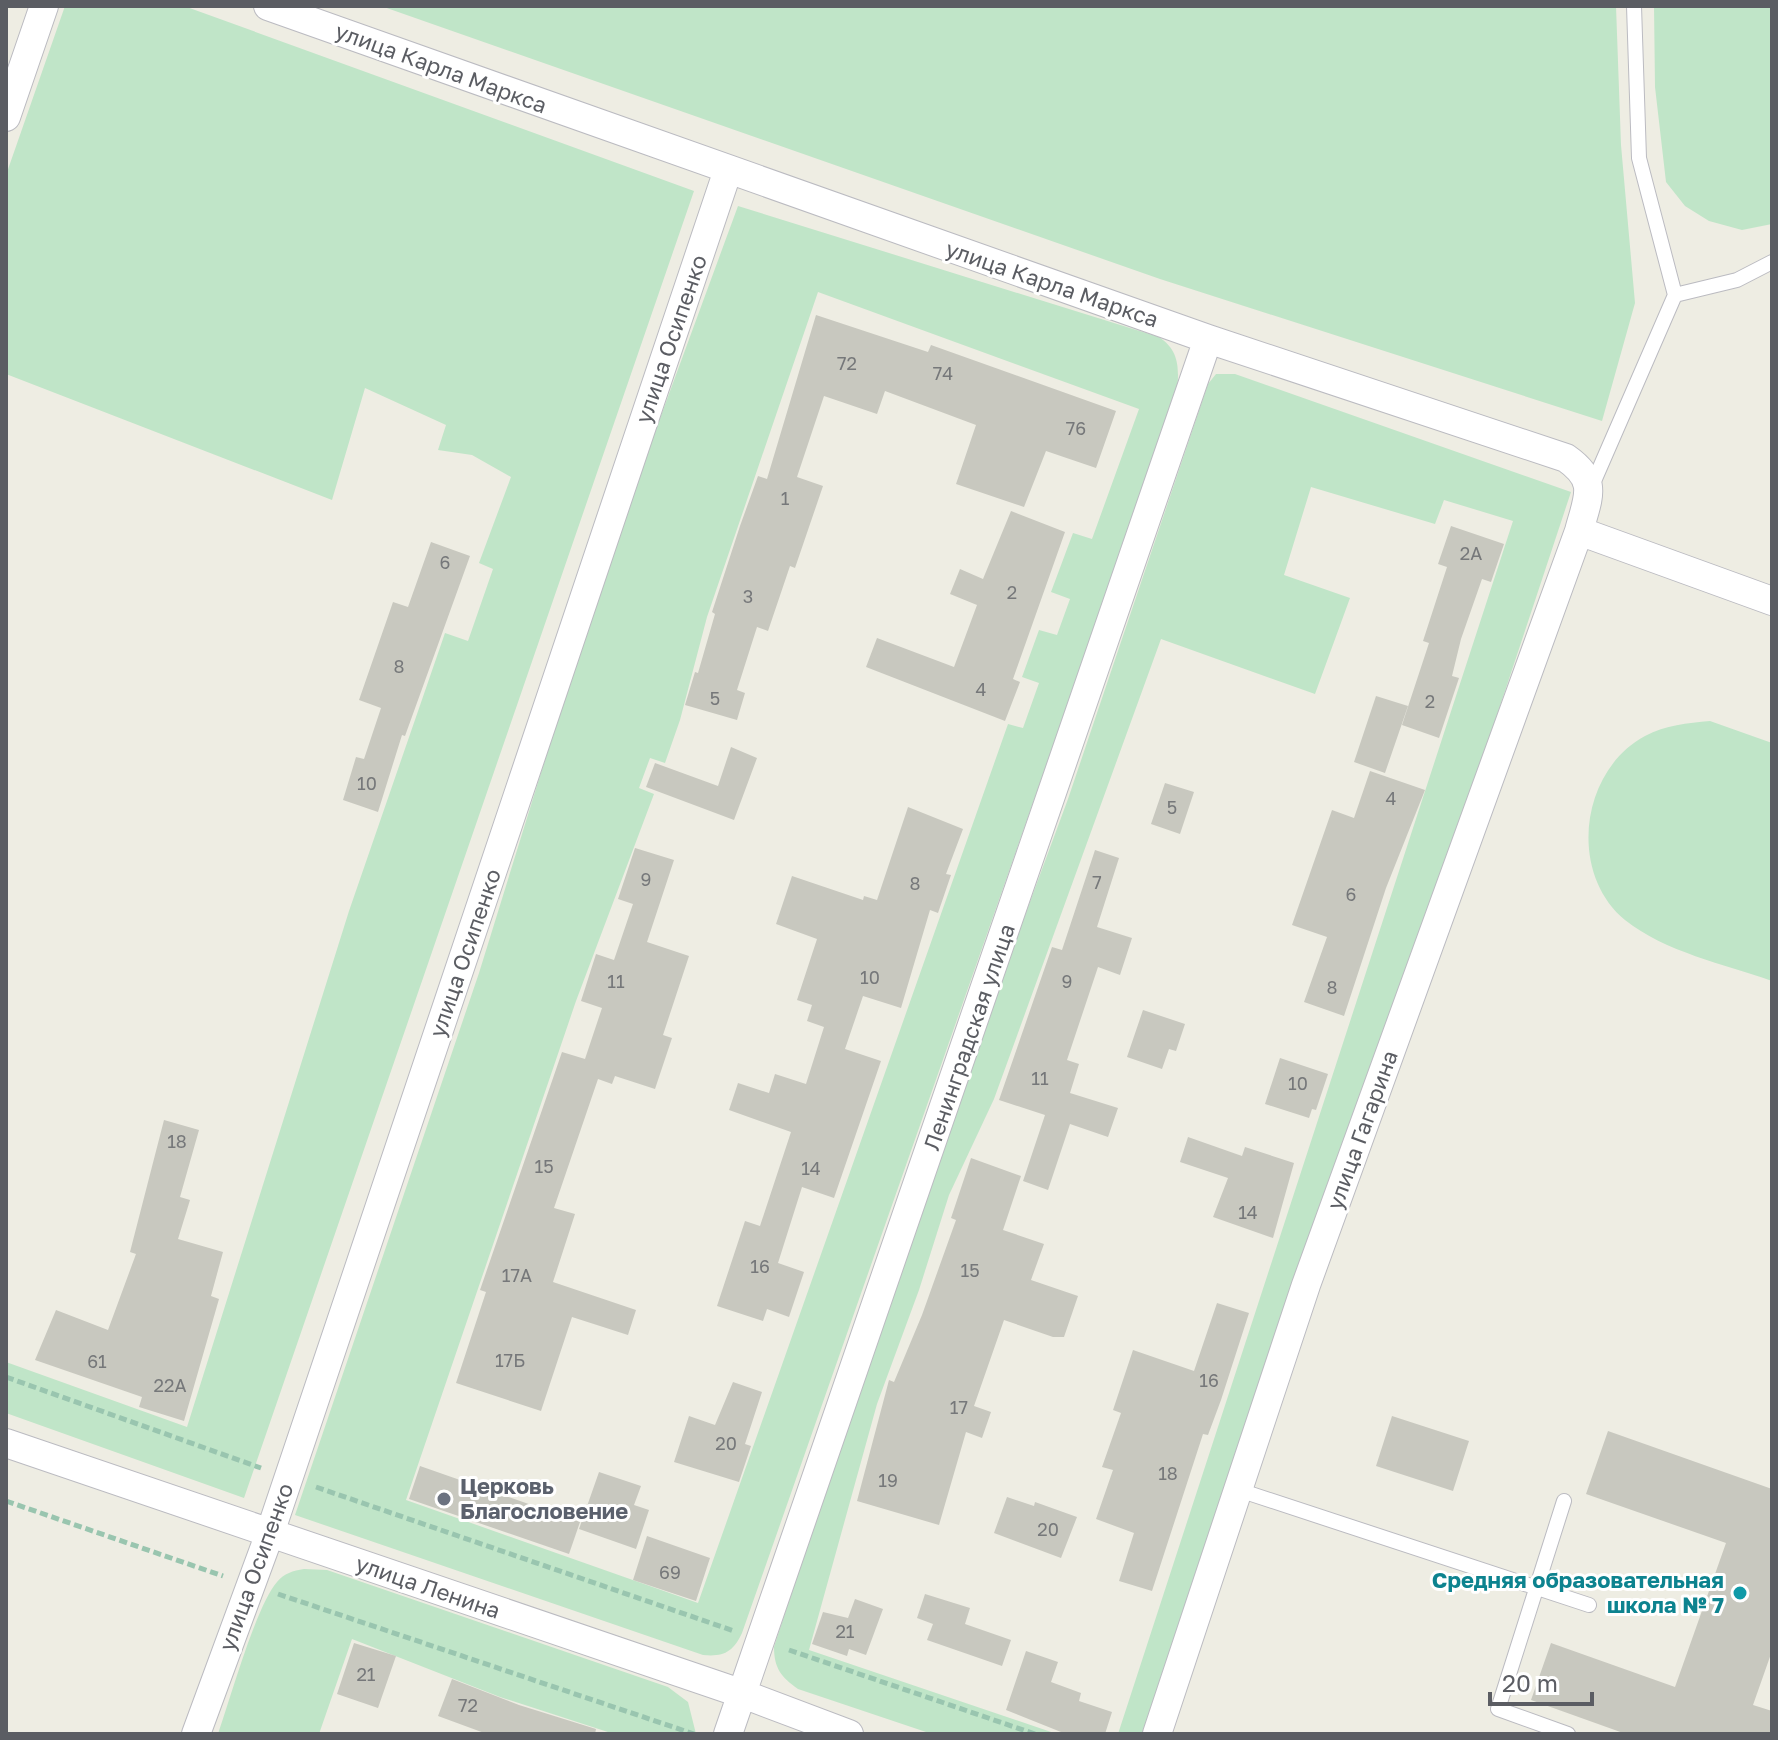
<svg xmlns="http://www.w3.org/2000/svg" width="1778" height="1740" font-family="'Golos Text',sans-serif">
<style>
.green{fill:#c0e5c8;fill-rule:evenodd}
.building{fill:#c8c8bf}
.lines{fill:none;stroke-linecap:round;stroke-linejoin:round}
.service-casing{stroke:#bbbbc1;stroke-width:16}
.minor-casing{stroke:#bbbbc1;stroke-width:30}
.path{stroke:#99c5af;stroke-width:5;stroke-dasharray:8 4;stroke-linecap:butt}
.service{stroke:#fff;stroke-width:14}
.minor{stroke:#fff;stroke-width:28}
.worship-dot{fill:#6b7280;stroke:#fff;stroke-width:3}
.culture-dot{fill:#0f9aa8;stroke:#fff;stroke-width:3}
.labels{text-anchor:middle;stroke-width:6;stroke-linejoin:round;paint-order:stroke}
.number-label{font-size:18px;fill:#76787a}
.street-label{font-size:22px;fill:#5b5d63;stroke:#fff}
.worship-label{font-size:22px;font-weight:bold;fill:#5b616d;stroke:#fff;text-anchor:start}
.culture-label{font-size:22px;font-weight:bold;fill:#0d838f;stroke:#fff;text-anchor:end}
</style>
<rect width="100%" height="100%" fill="#eeede3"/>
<path class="green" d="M65,6H184L694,191L244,1498L6,1413V1362L187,1427L349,911L445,633L468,641L493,569L479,563L511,477L472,455L438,450L446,425L365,388L332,500L6,374V175Z
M381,6H1616L1621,145L1635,303L1602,421L1160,279Z
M1654,6H1772V224L1742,230L1709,221L1685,206L1666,182L1655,87Z
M738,206L1159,337C1180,351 1179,369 1177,392L742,1633C733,1652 724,1657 703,1655L295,1515L479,973L601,579ZM818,292L1139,409L1092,539L1073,533L1051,592L1070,599L1057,635L1039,630L1022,677L1039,683L1023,728L1008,724L698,1603L406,1500L576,1001L654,794L639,788L650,758L665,763L680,720L707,617Z
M1216,374H1235L1571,492L1159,1734H1118L1513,521L1444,500L1435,524L1311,487L1284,575L1350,598L1315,694L1161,639L994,1099L949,1195L919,1290L877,1404L809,1650L1057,1734H932L798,1689C781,1677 774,1668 774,1647L916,1210L1068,799L1208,384Z
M1710,721L1772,743V981C1724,964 1665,952 1625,920C1568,873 1580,771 1645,736C1666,725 1687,723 1710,721Z
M304,1569L327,1570L668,1687L688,1702L696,1734H614L500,1697L352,1639L319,1734H218C230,1700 256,1606 277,1582C284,1573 293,1571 304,1569Z"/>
<path class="building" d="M816,315L928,352L931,345L1116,411L1096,468L1046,451L1024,507L956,484L976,425L885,391L877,414L824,396L797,477L823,486L795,568L790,566L768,631L757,627L737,690L745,693L737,720L685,705L695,672L698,673L715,614L712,612L740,526L758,476L767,479Z
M1011,511L1065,532L1013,679L1020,682L1005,721L866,667L877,638L954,667L977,605L950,594L960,569L983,579Z
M1451,526L1504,544L1491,582L1482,579L1461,639L1452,676L1459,678L1439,738L1402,725L1429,643L1423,641L1447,567L1438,564Z
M431,542L470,556L405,736L402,735L378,812L343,800L356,757L364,759L381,708L359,700L393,602L408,607Z
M1376,696L1408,706L1385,773L1354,762Z
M731,747L757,758L734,820L646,787L655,763L718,786Z
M1370,771L1425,790L1386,888L1344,1016L1304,1002L1327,937L1292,925L1332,810L1354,818Z
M1165,783L1194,792L1180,834L1151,824Z
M908,807L963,829L946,874L951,875L938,913L930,910L901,1008L863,996L845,1049L881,1061L834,1198L802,1187L778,1263L804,1272L789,1317L767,1309L763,1321L717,1306L745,1221L760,1226L791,1132L729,1110L738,1083L769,1093L775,1074L806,1084L824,1027L807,1021L812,1005L797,1000L817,939L776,924L792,876L863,900L864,896L877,900Z
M635,848L674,860L647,942L689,956L663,1035L672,1038L655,1089L615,1076L612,1084L598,1079L554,1208L575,1214L553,1282L636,1310L628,1335L572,1317L541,1411L456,1383L486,1292L480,1290L562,1052L585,1059L602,1008L581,1001L596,954L614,960L633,904L618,899Z
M1095,850L1119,858L1097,927L1132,938L1120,975L1098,967L1067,1060L1079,1064L1070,1093L1118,1108L1108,1137L1070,1124L1048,1190L1023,1181L1045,1115L999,1100L1052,947L1062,950Z
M1143,1010L1185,1024L1176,1051L1169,1049L1162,1069L1127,1057Z
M1280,1058L1328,1074L1316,1110L1312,1109L1309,1118L1265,1104Z
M164,1120L199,1130L180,1197L190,1200L178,1239L223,1252L211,1296L219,1299L184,1421L139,1407L142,1397L35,1360L56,1310L108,1330L136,1254L130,1252Z
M1188,1137L1242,1156L1245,1147L1294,1163L1273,1238L1213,1217L1228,1178L1180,1162Z
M971,1158L1021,1176L1003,1230L1044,1244L1031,1280L1078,1296L1064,1337H1053L1004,1320L974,1406L991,1412L982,1438L966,1432L939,1525L857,1501L889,1380L894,1382L922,1315L956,1220L951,1218Z
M1217,1303L1249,1313L1221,1400L1208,1435L1203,1434L1152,1591L1119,1581L1134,1533L1096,1519L1113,1470L1102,1467L1121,1413L1113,1410L1133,1350L1194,1371Z
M733,1382L762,1392L745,1444L751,1446L739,1482L674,1462L689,1416L715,1425Z
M1392,1416L1469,1441L1453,1491L1376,1466Z
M1608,1431L1772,1489V1651L1753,1705L1772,1711V1734H1626L1531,1700L1551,1643L1675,1687L1726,1543L1586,1494Z
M420,1466L580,1522L569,1554L409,1499Z
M599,1472L641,1486L634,1505L649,1510L636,1549L579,1529Z
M1007,1497L1034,1506L1035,1502L1077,1517L1061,1558L994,1533Z
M647,1536L710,1558L696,1601L633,1580Z
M925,1594L970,1608L965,1624L1011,1640L1002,1666L927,1640L933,1624L917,1618Z
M855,1599L883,1609L866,1655L849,1649L847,1656L812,1644L823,1612L848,1618Z
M354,1643L396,1656L378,1708L337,1694Z
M1026,1651L1058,1662L1051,1682L1081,1693L1079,1701L1112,1712L1105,1734H1066L1006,1710Z
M452,1679L519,1705L596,1729L595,1734H487L438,1716Z"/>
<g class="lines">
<g class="service-casing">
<path id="service" d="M1675,295L1737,280L1772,262
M1591,488L1675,295L1639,158L1634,6
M1239,1490L1589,1605
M1564,1501L1498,1709L1568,1734"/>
</g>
<g class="minor-casing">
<path id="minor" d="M268,6L1208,339L1566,458C1599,481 1588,497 1579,531L1772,601
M6,117L44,6
M6,1443L743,1694L849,1734
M196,1734L270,1533L728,170
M728,1734L1208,339
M1157,1734L1306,1285L1579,531"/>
</g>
<path class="path" d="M6,1377L261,1468
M316,1487L734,1631
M6,1501L223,1576
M278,1594L694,1734
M789,1650L1035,1734"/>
<use href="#service" class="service"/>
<use href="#minor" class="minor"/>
</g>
<circle class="worship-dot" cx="444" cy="1499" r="8"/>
<circle class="culture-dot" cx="1740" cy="1593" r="8"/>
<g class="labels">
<g class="number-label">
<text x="847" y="370">72</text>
<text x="943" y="380">74</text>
<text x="1076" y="435">76</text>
<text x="785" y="505">1</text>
<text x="1471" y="560">2А</text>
<text x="445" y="569">6</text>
<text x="1012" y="599">2</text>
<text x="748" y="603">3</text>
<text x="399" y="673">8</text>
<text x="981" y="696">4</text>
<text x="715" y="705">5</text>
<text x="1430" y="708">2</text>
<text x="367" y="790">10</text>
<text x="1391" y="805">4</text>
<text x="1172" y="814">5</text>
<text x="646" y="886">9</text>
<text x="1097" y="889">7</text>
<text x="915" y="890">8</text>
<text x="1351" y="901">6</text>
<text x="870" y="984">10</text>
<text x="616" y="988">11</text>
<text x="1067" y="988">9</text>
<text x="1332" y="994">8</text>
<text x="1040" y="1085">11</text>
<text x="1298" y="1090">10</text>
<text x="177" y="1148">18</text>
<text x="544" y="1173">15</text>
<text x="811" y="1175">14</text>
<text x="1248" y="1219">14</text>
<text x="760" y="1273">16</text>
<text x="970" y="1277">15</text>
<text x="517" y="1282">17А</text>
<text x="510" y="1367">17Б</text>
<text x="97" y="1368">61</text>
<text x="1209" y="1387">16</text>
<text x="170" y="1392">22А</text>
<text x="959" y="1414">17</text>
<text x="726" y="1450">20</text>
<text x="1168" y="1480">18</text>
<text x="888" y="1487">19</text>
<text x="1048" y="1536">20</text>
<text x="670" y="1579">69</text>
<text x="845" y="1638">21</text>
<text x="366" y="1681">21</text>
<text x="468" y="1712">72</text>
</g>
<g class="street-label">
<text transform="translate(441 68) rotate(20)" y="8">улица Карла Маркса</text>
<text transform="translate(1052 284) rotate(19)" y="8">улица Карла Маркса</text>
<text transform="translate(671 339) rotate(-71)" y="8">улица Осипенко</text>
<text transform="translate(465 953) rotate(-71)" y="8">улица Осипенко</text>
<text transform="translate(969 1037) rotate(-71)" y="8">Ленинградская улица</text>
<text transform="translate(1362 1130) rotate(-70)" y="8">улица Гагарина</text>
<text transform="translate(256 1567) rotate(-70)" y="8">улица Осипенко</text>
<text transform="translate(428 1587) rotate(19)" y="8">улица Ленина</text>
</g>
<g class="worship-label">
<text x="460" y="1494">Церковь<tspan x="460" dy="25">Благословение</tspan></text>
</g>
<g class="culture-label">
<text x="1724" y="1588">Средняя образовательная<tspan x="1724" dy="25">школа № 7</tspan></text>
</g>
</g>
<rect width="1778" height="1740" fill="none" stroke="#5b5d63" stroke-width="16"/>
<path d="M1490 1692v12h102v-12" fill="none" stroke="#5b5d63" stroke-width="4"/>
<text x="1502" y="1692" font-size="24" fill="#5b5d63" stroke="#ffffff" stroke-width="6" paint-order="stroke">20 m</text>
</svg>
